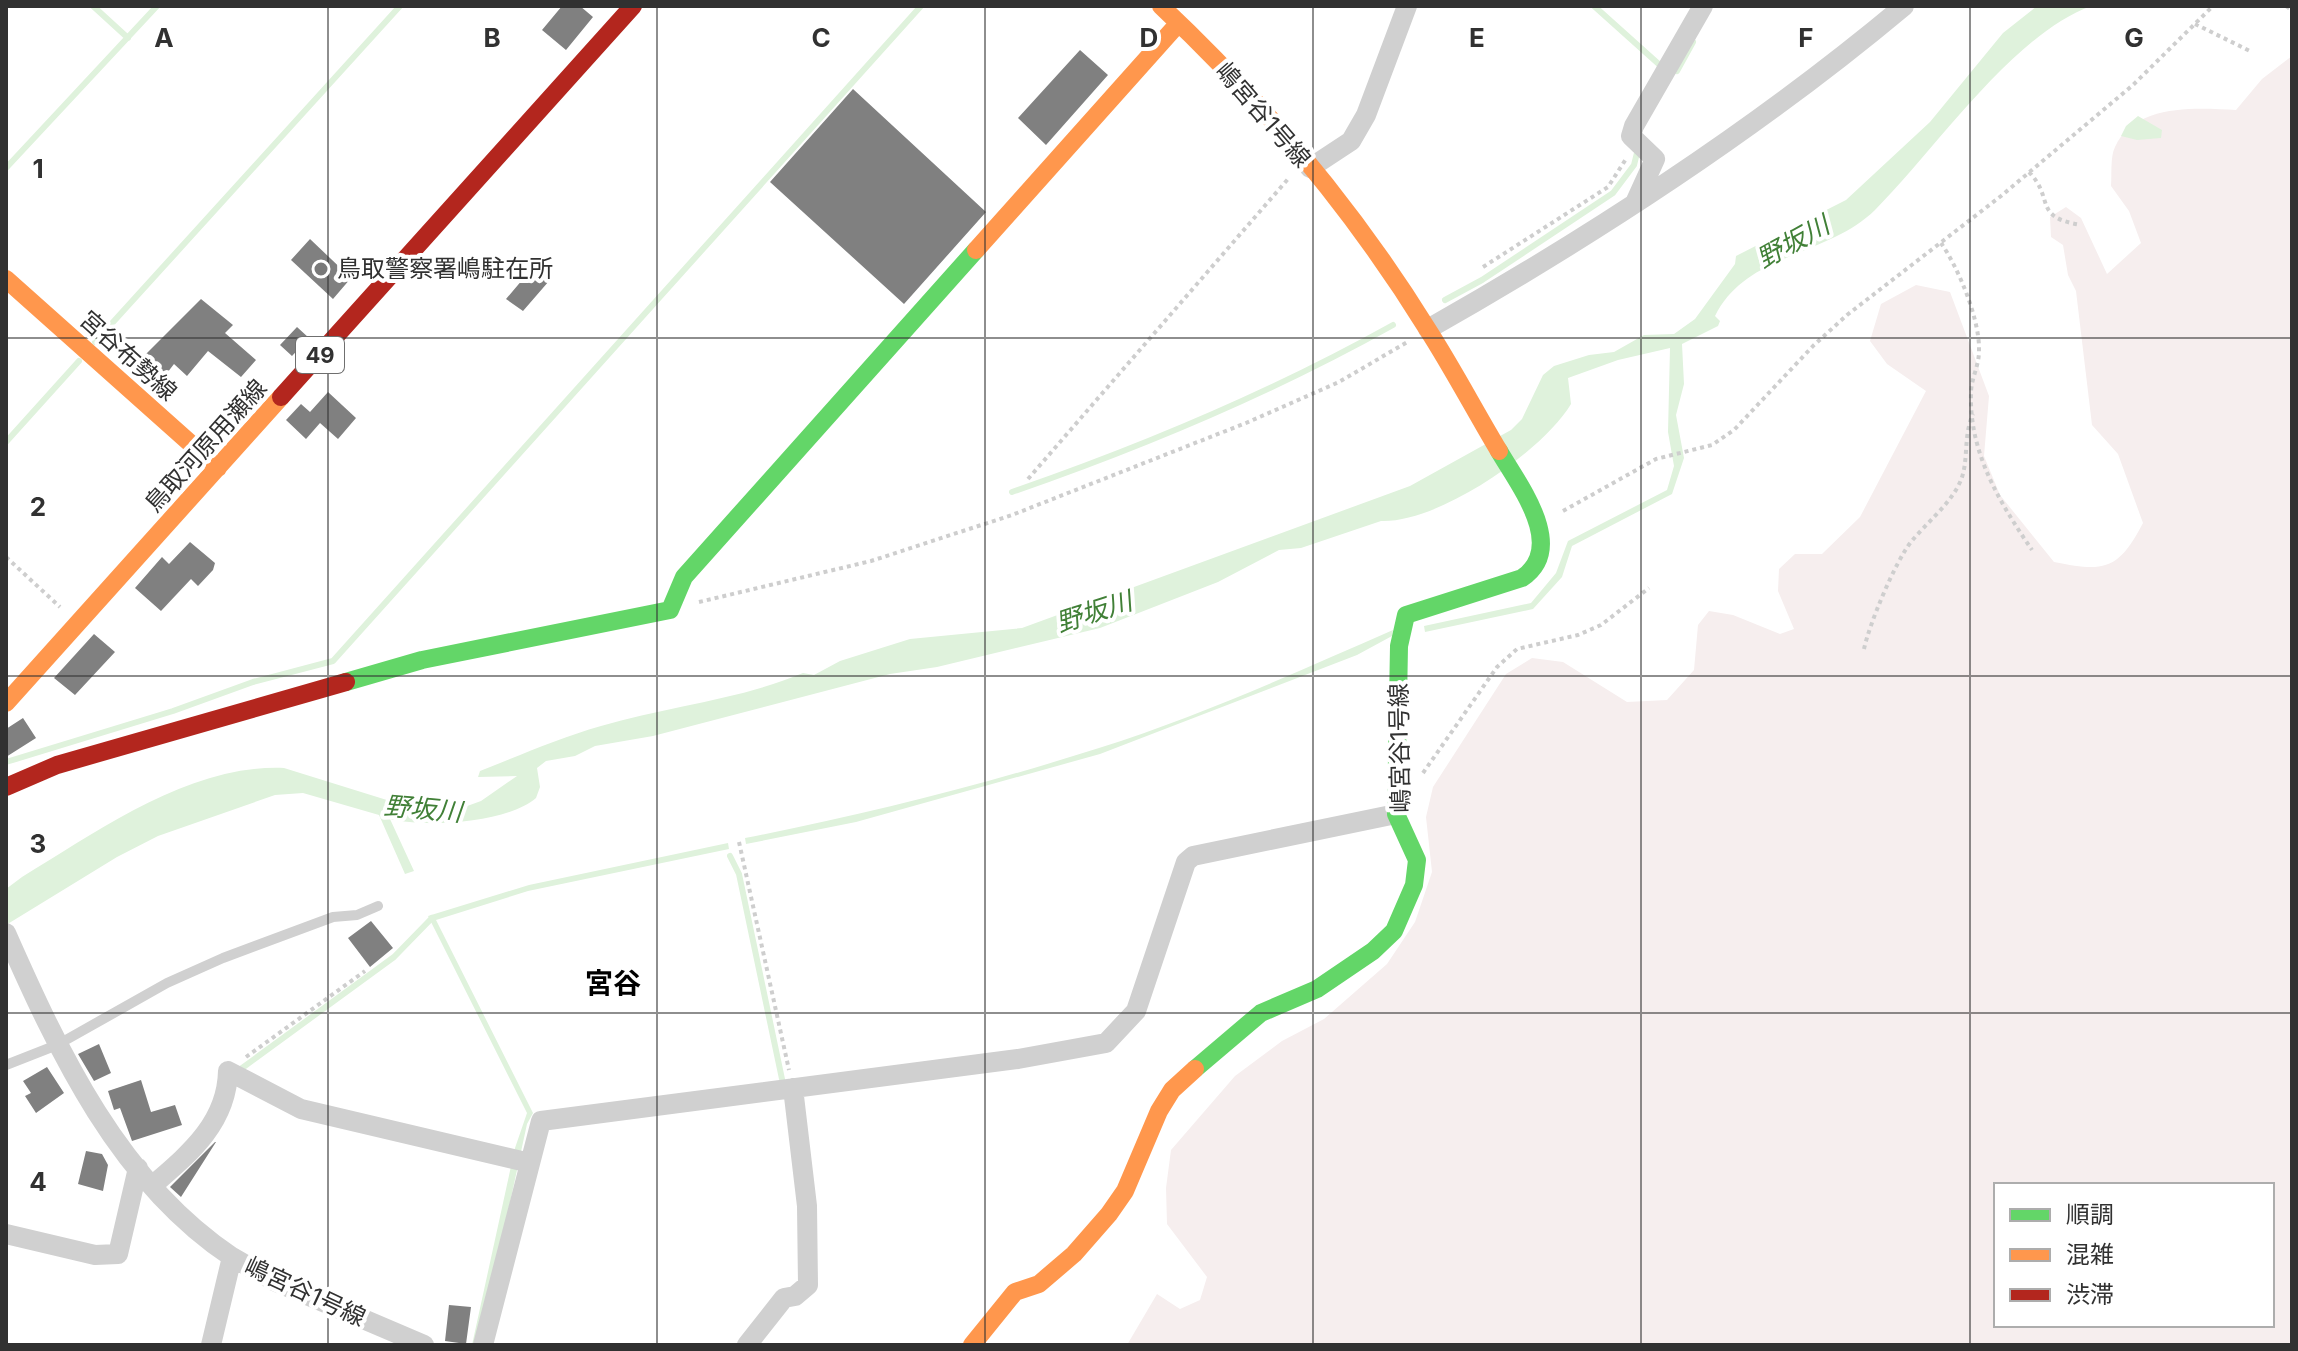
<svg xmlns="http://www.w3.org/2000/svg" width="2298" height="1351" font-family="Inter,'Noto Sans JP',sans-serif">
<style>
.green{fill:#f6eeee;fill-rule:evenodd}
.water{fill:#dff2dc}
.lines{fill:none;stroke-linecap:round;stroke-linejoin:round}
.stream{stroke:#dff2dc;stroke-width:6}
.building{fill:#808080}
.path{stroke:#cecece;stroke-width:4;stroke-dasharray:4 4;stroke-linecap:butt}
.lane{stroke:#d0d0d0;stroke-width:10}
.street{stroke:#d0d0d0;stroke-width:20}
.fast{stroke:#63d668;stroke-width:18}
.slow{stroke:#ff974d;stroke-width:18}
.jam{stroke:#b3261e;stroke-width:18}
.grid{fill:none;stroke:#313131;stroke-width:2;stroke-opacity:0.55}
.poi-dot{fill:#797979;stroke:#fff;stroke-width:3}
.labels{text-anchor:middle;stroke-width:8;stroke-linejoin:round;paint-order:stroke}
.shield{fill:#fff;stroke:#6f6f6f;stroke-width:2}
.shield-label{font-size:22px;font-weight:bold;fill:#313131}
.street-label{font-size:24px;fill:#313131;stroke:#fff}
.poi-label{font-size:24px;fill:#313131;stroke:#fff;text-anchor:start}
.water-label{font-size:26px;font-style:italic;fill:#418037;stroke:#fff}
.quarter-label{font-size:28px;font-weight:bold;fill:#000;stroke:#fff}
.grid-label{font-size:26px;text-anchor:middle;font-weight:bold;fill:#313131;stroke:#fff;stroke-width:8;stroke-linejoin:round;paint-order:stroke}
</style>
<rect width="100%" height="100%" fill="#fff"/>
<path class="green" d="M2292,56V1345H1127L1157,1294L1180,1309L1200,1300L1207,1277L1167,1224L1166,1188L1171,1150L1235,1076L1282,1041L1324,1019L1387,964L1415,922L1432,872L1426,817L1433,787L1506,674L1532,658L1563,662L1627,702L1667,700L1694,670L1698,625L1709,611L1733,615L1780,634L1794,629L1778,591L1779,569L1795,554H1822L1860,517L1926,391L1887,364L1870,341L1881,304L1916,285L1950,292L1989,396L1984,456L2000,495L2054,562C2104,572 2118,571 2143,523L2118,454L2092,425L2076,291L2068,275L2063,245L2051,237L2050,217L2066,207L2081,218L2107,274L2141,243L2129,211L2111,186C2112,175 2110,157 2115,147C2135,103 2197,108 2236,110L2262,79ZM1996,1185H2272V1325H1996Z"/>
<path class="water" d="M2037,6H2091C2012,35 1935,150 1875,210C1827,257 1747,252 1715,316L1720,321L1718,326L1682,344L1684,384L1676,415L1684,458L1672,494L1572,546L1562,577L1533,609L1425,632L1424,626L1531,603L1556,573L1568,541L1667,490L1674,466L1668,432L1670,348L1618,360L1568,378L1571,404C1542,452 1439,523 1381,521L1301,548L1279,550L1218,582L1100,628L937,667L890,674L653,736L595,746L575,756L546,761L537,768L540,787L536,798C507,823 427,828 390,819L414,871L405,874L379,815L303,793L275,795L158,836L117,857L6,925V889L22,877C100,830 190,764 284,768L390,801L419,807L448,805L459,809L481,801L517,776L478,777L480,771C521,755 559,738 601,726C668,706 739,700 803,673L814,675L840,661L910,639L1022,628L1410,486L1511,430L1522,419L1543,375L1554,366L1589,355L1614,352L1644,335L1674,334L1695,319L1735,264L1736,256L1846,200L1930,122L2003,33Z
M2138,116L2162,130L2161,138L2137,140L2121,136L2126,126Z
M1393,630L1392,636L1357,655L1100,754L856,822L746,844L745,838C864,815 983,785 1099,748C1200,716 1297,672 1393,630Z
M728,843L729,849L528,891L436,920L533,1113L527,1124L479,1345H472L515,1148L527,1113L428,916L529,885Z"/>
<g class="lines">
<path class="stream" d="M93,6L128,38
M1594,6L1662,67
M1677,71L1693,42
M6,168L157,6
M1445,300L1482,280L1613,193L1634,165L1637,153
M95,342L400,6
M6,442L79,361
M1012,492C1145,446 1271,393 1393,325
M6,762L173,711L253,682L333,661L921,6
M730,856L739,874L782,1079
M238,1071L394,957L432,918"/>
</g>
<path class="building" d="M562,6H580L593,17L566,50L542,30Z
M1080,50L1108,75L1046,145L1018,118Z
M853,89L986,212L904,304L770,182Z
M310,239L351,278L333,299L291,260Z
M534,266L549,281L523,311L506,299Z
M201,299L233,325L225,333L256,360L241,377L208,351L187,376L174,364L164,377L142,358Z
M297,327L309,338L292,356L280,345Z
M328,392L356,418L338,439L320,423L306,439L286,420L301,404L310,412Z
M190,542L215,563L213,570L198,586L191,579L161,611L135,588L162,557L169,564Z
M94,634L115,652L75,695L54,678Z
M23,718L36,738L6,757V729Z
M371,921L393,948L370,967L348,938Z
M99,1044L111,1073L94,1081L78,1054Z
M47,1067L64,1093L36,1113L25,1096L31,1093L23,1081Z
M141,1080L151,1112L175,1105L182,1125L132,1141L120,1108L114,1110L108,1091Z
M215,1142H216L181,1197L170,1187Z
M86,1151L102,1154L108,1165L103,1191L78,1184Z
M449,1305L471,1307L466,1344L445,1341Z"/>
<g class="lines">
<path class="path" d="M2286,6L2292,10
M2195,24L2252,52
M2029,172C2055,199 2032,217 2081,225
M1941,243C1959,269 1980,320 1979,351C1979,366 1971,379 1971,393C1969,453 2000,503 2032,550
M1483,267L1608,187L1626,159
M1028,479L1288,179
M1563,511L1656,459L1712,445L1734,430L1813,346L1847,315L2001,196L2133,85L2213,6
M6,557L60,607
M699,602L871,561L1012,515L1246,423L1339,382L1409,341
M1864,649C1869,625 1895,562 1911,542C1927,522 1951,504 1961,480C1969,459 1963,436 1973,414
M1423,773L1497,667L1517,649L1578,635L1601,625L1649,588
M739,842L789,1070
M246,1057L365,971"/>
<path class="lane" d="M6,1065L57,1045L167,983L223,958L333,917L357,915L378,906"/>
<path class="street" d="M1310,168L1351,141L1366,115L1407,6
M1635,203L1655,159L1631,136L1634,126L1703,6
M1428,329C1594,235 1757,129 1904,6
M6,933C59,1053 119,1182 232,1257L211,1345
M153,1185C189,1154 227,1123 228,1071L301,1109L530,1163
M6,1234L95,1255L118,1254L138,1168
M232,1257L274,1281L424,1345
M483,1345L541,1121L1018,1059L1106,1043L1136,1011L1186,862L1193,856L1396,814
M747,1345L784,1298L795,1296L808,1285L807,1206L793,1088"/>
<path class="fast" d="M346,682L422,660L670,610L684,577L976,250
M1195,1069L1261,1013L1317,989L1373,951L1394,931L1414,885L1417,860L1396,814L1399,646L1406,615L1522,578C1568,547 1518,484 1499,451"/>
<path class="slow" d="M1161,6C1262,101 1355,212 1428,330C1453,369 1475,411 1499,451
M976,250L1177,25
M6,279L218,468
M6,703L281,397
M972,1345L1015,1292L1039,1284L1074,1254L1109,1214L1125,1191L1159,1111L1172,1090L1195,1069"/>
<path class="jam" d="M281,397L633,6
M6,787L57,765L346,682"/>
</g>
<path class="grid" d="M328,6V1345M657,6V1345M985,6V1345M1313,6V1345M1641,6V1345M1970,6V1345M6,338H2292M6,676H2292M6,1013H2292"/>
<circle class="poi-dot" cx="321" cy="269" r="8"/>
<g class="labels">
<rect class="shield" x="296" y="337" width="48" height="36" rx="6"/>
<g class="shield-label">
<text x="320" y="363">49</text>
</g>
<g class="street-label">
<text transform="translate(1263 115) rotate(49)" y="8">嶋宮谷1号線</text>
<text transform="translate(128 356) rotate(42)" y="8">宮谷布勢線</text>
<text transform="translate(206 446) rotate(-48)" y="8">鳥取河原用瀬線</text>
<text transform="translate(1400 748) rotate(-91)" y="8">嶋宮谷1号線</text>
<text transform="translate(305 1292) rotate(25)" y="8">嶋宮谷1号線</text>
</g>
<g class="poi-label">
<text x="337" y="277">鳥取警察署嶋駐在所</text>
</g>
<g class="water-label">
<text transform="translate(1793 242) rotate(-29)" y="9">野坂川</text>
<text transform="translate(1094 612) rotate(-18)" y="9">野坂川</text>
<text transform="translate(423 809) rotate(5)" y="9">野坂川</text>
</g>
<g class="quarter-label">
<text x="613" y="993">宮谷</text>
</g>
</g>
<g class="grid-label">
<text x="164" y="47">A</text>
<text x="492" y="47">B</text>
<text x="821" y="47">C</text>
<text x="1149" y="47">D</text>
<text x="1477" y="47">E</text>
<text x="1806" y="47">F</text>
<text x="2134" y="47">G</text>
<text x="38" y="178">1</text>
<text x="38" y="516">2</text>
<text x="38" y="853">3</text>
<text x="38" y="1191">4</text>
</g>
<rect width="2298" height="1351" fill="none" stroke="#313131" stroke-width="16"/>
<rect x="1994" y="1183" width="280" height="144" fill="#ffffff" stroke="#adadad" stroke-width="2"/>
<rect x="2010" y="1209" width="40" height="12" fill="#63d668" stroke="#adadad" stroke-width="2"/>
<text x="2066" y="1223" font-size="24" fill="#313131">順調</text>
<rect x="2010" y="1249" width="40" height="12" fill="#ff974d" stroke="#adadad" stroke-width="2"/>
<text x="2066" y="1263" font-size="24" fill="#313131">混雑</text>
<rect x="2010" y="1289" width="40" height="12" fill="#b3261e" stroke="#adadad" stroke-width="2"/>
<text x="2066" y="1303" font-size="24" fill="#313131">渋滞</text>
</svg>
